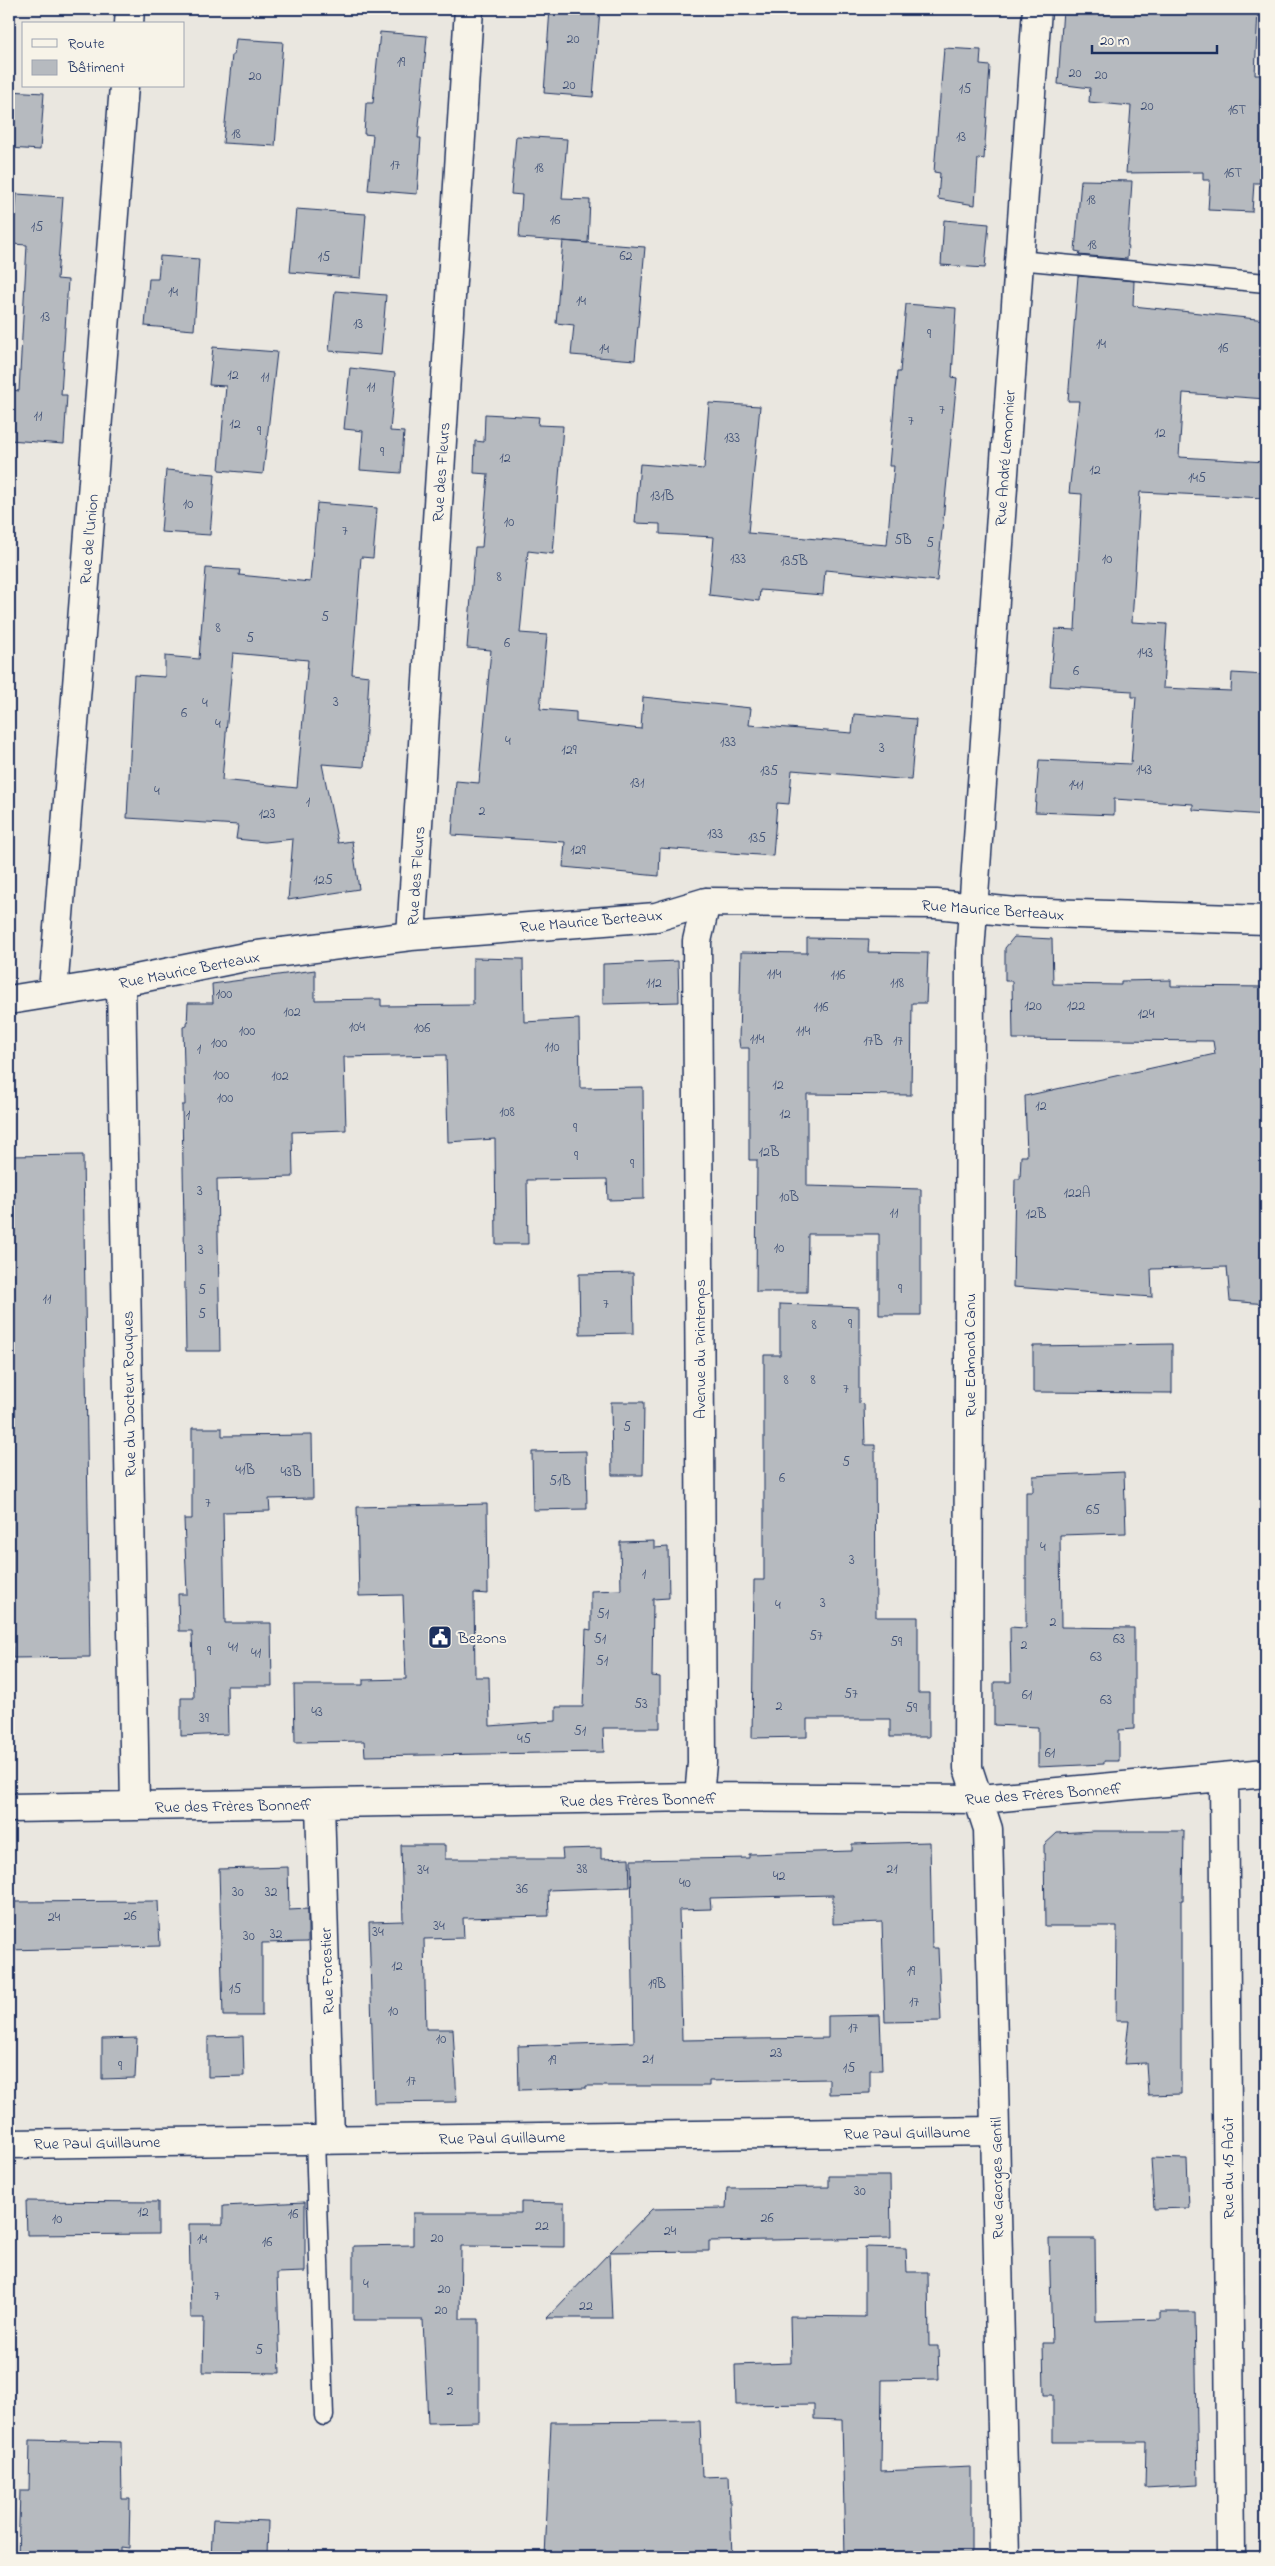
<svg xmlns="http://www.w3.org/2000/svg" width="1275" height="2566" font-family="'Indie Flower',sans-serif">
<style>
.building{fill:#b6babf;stroke:#1b2f5e;fill-rule:evenodd}
.lines{fill:none;stroke-linecap:round;stroke-linejoin:round}
.service-casing{stroke:#1b2f5e;stroke-width:21}
.minor-casing{stroke:#1b2f5e;stroke-width:31}
.service{stroke:#f7f3e8;stroke-width:18}
.minor{stroke:#f7f3e8;stroke-width:28}
.labels{text-anchor:middle;stroke-width:4;stroke-linejoin:round;paint-order:stroke}
.number-label{font-size:14px;fill:#425276}
.street-label{font-size:16px;fill:#1b2f5e;stroke:#f7f3e8}
.poi-label{font-size:16px;fill:#1b2f5e;stroke:#f7f3e8;text-anchor:start}
</style>
<rect width="100%" height="100%" fill="#eae7e0"/>
<filter id="ink" filterUnits="userSpaceOnUse"><feTurbulence type="fractalNoise" baseFrequency=".02" numOctaves="2"/><feDisplacementMap in="SourceGraphic" scale="10" xChannelSelector="R" yChannelSelector="G"/><feConvolveMatrix kernelMatrix="1 2 1 2 8 2 1 2 1" color-interpolation-filters="sRGB"/></filter>
<g filter="url(#ink)">
<path class="building" d="M550,9H600L593,97L544,93Z
M1063,9H1258L1255,75H1262L1260,105H1266V113L1260,183H1254L1252,212L1208,210L1210,180H1203V172L1126,173L1131,106L1089,102L1090,88L1058,84Z
M380,32L427,36L418,138H421L417,194L368,190L373,135L364,134L366,103H373Z
M236,39L283,42L275,146L223,143L232,55H234Z
M944,48L981,50L980,65L990,66L984,159L978,158L975,205L938,199L940,173L934,172Z
M9,91L44,93L40,150L9,148Z
M516,136L567,139L562,199L590,200L588,243L519,238L522,195L511,194Z
M1081,180L1132,181L1127,259L1079,255L1080,252L1075,251Z
M17,194L63,197L57,279L68,280L61,395H67L64,444L9,440L13,390L19,391L27,245L12,244Z
M296,209L366,214L361,278L290,272Z
M944,220L989,224L985,268L941,265Z
M563,241L645,247L635,360L571,355L574,325L556,323Z
M160,256L199,259L194,330L145,326L149,279H158Z
M1078,276L1134,281L1133,306L1266,320V399L1183,393L1179,457L1266,462V498L1140,492L1132,622L1167,624L1163,688L1231,691L1232,673L1266,675V815L1193,810V804L1114,799V815L1035,812L1039,760L1131,764L1136,697H1132V691L1050,686L1055,629L1075,630L1082,494L1069,493L1079,401H1068Z
M335,291L386,295L381,355L329,351Z
M906,304L956,308L952,377L957,378L937,581L825,570L823,595L760,590L759,601L709,595L714,537L660,534V524L635,523L640,464L704,469L709,403L760,406L748,533L887,545L894,466H889L897,372H900Z
M213,347L277,352L263,474L219,470L226,386L209,385Z
M350,368L395,373L390,431L404,432L401,473L360,470L363,431L344,429Z
M485,414L539,417L538,425L563,426L553,554L528,551L520,633L547,635L540,709L576,712V722L641,729L643,697L751,708L749,725L852,733L854,714L916,719L911,780L792,770L789,804L777,803L773,856L660,848L659,876L563,867L565,842L452,835L456,781L479,783L491,650L467,648L475,547H482L488,474L474,473L475,441L484,442Z
M166,470L215,474L210,535L161,532Z
M317,503L377,508L373,558L361,557L352,674L369,676L364,767L322,764L338,843L352,841L359,889L288,900L293,839L265,842L236,839L238,825L127,818L134,675L165,677V656L199,659L206,568L240,570L239,575L310,582ZM233,653L308,660L297,788L222,780Z
M1014,937L1052,939L1053,984L1121,985V981L1171,980V986L1266,987V1304L1230,1301L1227,1267L1151,1269L1152,1297L1013,1287L1015,1179H1020L1021,1156H1027L1025,1096L1215,1054L1213,1041L1013,1039L1012,981H1005V948Z
M807,938L869,939L868,952L928,953L926,1003H912L911,1095L807,1094V1186L921,1189V1315H879V1234H808L807,1292H756L757,1160H749V1048H740L739,1041L741,952L807,953Z
M473,958L523,959L524,1022L579,1019L580,1088L643,1087L644,1199L608,1200L607,1179L527,1180L528,1244H496L495,1139L448,1142L446,1055L344,1057L346,1130L292,1132L293,1177L217,1179L220,1351H186L182,1105H185L183,1027L187,1026L188,1003H213L212,984L315,970V1000L381,999V1006L473,1005Z
M678,961L679,1002L603,1004V964Z
M83,1155L90,1657L13,1658L9,1440V1156Z
M633,1273L634,1333L580,1334L579,1274Z
M780,1304L859,1307V1403L864,1404L865,1445H875L876,1617H918V1693H929V1737H890V1719H807V1737L752,1738L754,1580H764V1355H780Z
M1172,1344V1393L1033,1392V1346Z
M611,1402H644L643,1475H612Z
M192,1428H222V1436L312,1435L313,1498L269,1499L270,1511L223,1512L225,1623H271L272,1686H227L228,1734L181,1736V1698H194L192,1631H179L178,1594H187L184,1519H192Z
M586,1451L587,1509L533,1510L532,1452Z
M1124,1472L1126,1533L1060,1535L1061,1627L1134,1628V1729L1119,1730V1761H1104V1764L1038,1767V1727L994,1725V1682H1011L1010,1627L1026,1628V1492H1033V1476Z
M487,1504L488,1594L474,1593L475,1677H489L490,1726L556,1721V1707H583L586,1629L591,1630V1591L621,1590L620,1542L654,1541V1548L668,1547L669,1598L653,1599L652,1676L660,1677V1728H603L604,1752L365,1756L364,1741L295,1742L294,1685H363V1680L406,1679L403,1595L359,1596L357,1507Z
M1094,1831H1184L1183,1900H1181V2094L1148,2095L1146,2063L1124,2064L1129,2021H1116L1117,1926H1045L1044,1845L1057,1833Z
M930,1842L932,1948H938L941,2021L885,2022L882,1922L833,1924V1895L710,1898L711,1909L679,1910L682,2040L828,2038V2016L880,2015L882,2070H870V2093L829,2094V2079L709,2081V2086H586V2088L519,2090L518,2046L634,2042L631,1860L749,1858V1854L852,1851V1844Z
M401,1845H445V1859H563L562,1849L601,1848V1859L629,1858L630,1887L548,1890L549,1916L463,1918L464,1938L424,1939L426,2029H453L457,2102L374,2103L369,1922L403,1921Z
M288,1867L289,1910L308,1909V1942L262,1943V2016H223L219,1869Z
M158,1901L160,1946L9,1950V1902Z
M243,2036L244,2076L208,2077V2037Z
M137,2038L135,2078L102,2079V2039Z
M1151,2158L1187,2159L1189,2208L1154,2209Z
M829,2176H890L891,2238L709,2241V2251L610,2252L652,2209L726,2208L727,2188L829,2187Z
M26,2201L158,2202V2234L27,2235Z
M305,2202V2272L277,2273L280,2373L203,2372L204,2318H191L189,2224H223V2206Z
M521,2202L564,2203V2247L461,2246L460,2319H479V2422L428,2423L423,2320H353V2246L413,2245V2213H521Z
M1049,2239H1095L1096,2321L1160,2319V2312H1195L1198,2485L1145,2488L1146,2442H1053V2395H1044L1043,2343H1052Z
M865,2247L906,2248L907,2272H928L929,2346H938L939,2379L882,2380L881,2471L971,2467V2557H845L842,2420L814,2419V2404L736,2405L735,2365L791,2363L790,2316L865,2317Z
M609,2253L612,2318H547Z
M700,2421L702,2477L729,2476L732,2557H545L551,2422Z
M30,2440L121,2442L122,2499H130L129,2548L121,2547V2557H18L20,2491H29Z
M213,2519L268,2521L267,2557H211Z"/>
<g class="lines">
<g class="service-casing">
<path id="service" d="M1018,260L1266,283
M315,2139L324,2416"/>
</g>
<g class="minor-casing">
<path id="minor" d="M129,24L130,9
M411,936L469,9
M121,982L135,1806
M53,992L124,86
M9,1000L121,982L250,956L411,936L656,917L706,902L936,904L1015,912L1266,920
M1224,1778L1231,2557
M699,1797L702,1763L697,941L706,902
M320,1804L330,2138
M9,1808L699,1797L980,1799L1266,1773
M9,2144L995,2131
M1005,2557L988,1829L968,1768L970,952L1037,9"/>
</g>
<use href="#service" class="service"/>
<use href="#minor" class="minor"/>
</g>
</g>
<defs>
<g id="civic-square" transform="scale(1.25)"><rect x="-9" y="-9" width="18" height="18" rx="4" fill="#1b2f5e" stroke="#f7f3e8"/><path d="M-.6-6.5H3V-4.5H.6V-3L4-1V1h2V6H-6V1h2V-1L-.6-3ZM-1.2 2.5V6h2.4V2.5Z" fill="#fff"/></g>
</defs>
<g fill-rule="evenodd">
<use href="#civic-square" x="440" y="1637"/>
</g>
<g class="labels">
<g class="number-label">
<text x="573" y="43">20</text>
<text x="401" y="66">19</text>
<text x="1075" y="77">20</text>
<text x="1101" y="79">20</text>
<text x="255" y="80">20</text>
<text x="569" y="89">20</text>
<text x="965" y="93">15</text>
<text x="1147" y="110">20</text>
<text x="1237" y="114">16T</text>
<text x="236" y="138">18</text>
<text x="961" y="141">13</text>
<text x="395" y="169">17</text>
<text x="539" y="172">18</text>
<text x="1233" y="177">16T</text>
<text x="1091" y="204">18</text>
<text x="555" y="224">16</text>
<text x="37" y="231">15</text>
<text x="1092" y="249">18</text>
<text x="626" y="260">62</text>
<text x="324" y="261">15</text>
<text x="173" y="296">14</text>
<text x="581" y="305">14</text>
<text x="45" y="321">13</text>
<text x="358" y="328">13</text>
<text x="929" y="338">9</text>
<text x="1101" y="348">14</text>
<text x="1223" y="352">16</text>
<text x="604" y="353">14</text>
<text x="233" y="379">12</text>
<text x="265" y="381">11</text>
<text x="371" y="391">11</text>
<text x="942" y="414">7</text>
<text x="38" y="420">11</text>
<text x="911" y="425">7</text>
<text x="235" y="428">12</text>
<text x="259" y="435">9</text>
<text x="1160" y="437">12</text>
<text x="732" y="442">133</text>
<text x="382" y="456">9</text>
<text x="505" y="462">12</text>
<text x="1095" y="474">12</text>
<text x="1197" y="482">145</text>
<text x="662" y="500">131B</text>
<text x="188" y="508">10</text>
<text x="509" y="526">10</text>
<text x="345" y="535">7</text>
<text x="903" y="544">5B</text>
<text x="930" y="547">5</text>
<text x="738" y="563">133</text>
<text x="1107" y="563">10</text>
<text x="794" y="565">135B</text>
<text x="499" y="581">8</text>
<text x="325" y="621">5</text>
<text x="218" y="632">8</text>
<text x="250" y="642">5</text>
<text x="507" y="647">6</text>
<text x="1145" y="657">143</text>
<text x="1076" y="675">6</text>
<text x="336" y="706">3</text>
<text x="205" y="707">4</text>
<text x="184" y="717">6</text>
<text x="218" y="728">4</text>
<text x="508" y="745">4</text>
<text x="728" y="746">133</text>
<text x="882" y="752">3</text>
<text x="569" y="754">129</text>
<text x="1144" y="774">143</text>
<text x="769" y="775">135</text>
<text x="637" y="787">131</text>
<text x="1076" y="789">141</text>
<text x="157" y="795">4</text>
<text x="308" y="806">1</text>
<text x="482" y="815">2</text>
<text x="267" y="818">123</text>
<text x="715" y="838">133</text>
<text x="757" y="842">135</text>
<text x="578" y="854">129</text>
<text x="323" y="884">125</text>
<text x="774" y="978">114</text>
<text x="838" y="979">116</text>
<text x="654" y="987">112</text>
<text x="897" y="987">118</text>
<text x="224" y="998">100</text>
<text x="1033" y="1010">120</text>
<text x="1076" y="1010">122</text>
<text x="821" y="1011">116</text>
<text x="292" y="1016">102</text>
<text x="1146" y="1018">124</text>
<text x="357" y="1031">104</text>
<text x="422" y="1032">106</text>
<text x="247" y="1035">100</text>
<text x="803" y="1035">114</text>
<text x="757" y="1043">114</text>
<text x="873" y="1045">17B</text>
<text x="898" y="1045">17</text>
<text x="219" y="1047">100</text>
<text x="552" y="1051">110</text>
<text x="199" y="1053">1</text>
<text x="221" y="1079">100</text>
<text x="280" y="1080">102</text>
<text x="778" y="1089">12</text>
<text x="225" y="1102">100</text>
<text x="1041" y="1110">12</text>
<text x="507" y="1116">108</text>
<text x="785" y="1118">12</text>
<text x="188" y="1119">1</text>
<text x="575" y="1132">9</text>
<text x="769" y="1156">12B</text>
<text x="576" y="1160">9</text>
<text x="632" y="1168">9</text>
<text x="200" y="1195">3</text>
<text x="1077" y="1197">122A</text>
<text x="789" y="1201">10B</text>
<text x="894" y="1217">11</text>
<text x="1036" y="1218">12B</text>
<text x="779" y="1252">10</text>
<text x="201" y="1254">3</text>
<text x="900" y="1293">9</text>
<text x="202" y="1294">5</text>
<text x="47" y="1303">11</text>
<text x="606" y="1308">7</text>
<text x="202" y="1318">5</text>
<text x="850" y="1328">9</text>
<text x="814" y="1329">8</text>
<text x="786" y="1384">8</text>
<text x="813" y="1384">8</text>
<text x="846" y="1393">7</text>
<text x="627" y="1431">5</text>
<text x="846" y="1466">5</text>
<text x="245" y="1474">41B</text>
<text x="291" y="1476">43B</text>
<text x="782" y="1482">6</text>
<text x="560" y="1485">51B</text>
<text x="208" y="1507">7</text>
<text x="1093" y="1514">65</text>
<text x="1043" y="1551">4</text>
<text x="852" y="1564">3</text>
<text x="644" y="1578">1</text>
<text x="823" y="1607">3</text>
<text x="778" y="1609">4</text>
<text x="603" y="1618">51</text>
<text x="1053" y="1626">2</text>
<text x="816" y="1640">57</text>
<text x="600" y="1643">51</text>
<text x="1119" y="1643">63</text>
<text x="896" y="1646">59</text>
<text x="1024" y="1649">2</text>
<text x="233" y="1651">41</text>
<text x="209" y="1655">9</text>
<text x="256" y="1657">41</text>
<text x="1096" y="1661">63</text>
<text x="602" y="1665">51</text>
<text x="851" y="1698">57</text>
<text x="1027" y="1699">61</text>
<text x="1106" y="1704">63</text>
<text x="641" y="1708">53</text>
<text x="779" y="1710">2</text>
<text x="911" y="1712">59</text>
<text x="317" y="1716">43</text>
<text x="204" y="1722">39</text>
<text x="580" y="1735">51</text>
<text x="524" y="1743">45</text>
<text x="1050" y="1757">61</text>
<text x="582" y="1873">38</text>
<text x="892" y="1873">21</text>
<text x="423" y="1874">34</text>
<text x="779" y="1880">42</text>
<text x="685" y="1887">40</text>
<text x="522" y="1893">36</text>
<text x="238" y="1896">30</text>
<text x="271" y="1896">32</text>
<text x="130" y="1920">26</text>
<text x="54" y="1921">24</text>
<text x="439" y="1930">34</text>
<text x="378" y="1936">34</text>
<text x="276" y="1938">32</text>
<text x="249" y="1940">30</text>
<text x="397" y="1970">12</text>
<text x="911" y="1975">19</text>
<text x="657" y="1988">19B</text>
<text x="235" y="1993">15</text>
<text x="914" y="2006">17</text>
<text x="393" y="2015">10</text>
<text x="853" y="2032">17</text>
<text x="441" y="2043">10</text>
<text x="776" y="2057">23</text>
<text x="648" y="2063">21</text>
<text x="552" y="2064">19</text>
<text x="120" y="2070">9</text>
<text x="849" y="2072">15</text>
<text x="411" y="2085">17</text>
<text x="860" y="2195">30</text>
<text x="143" y="2216">12</text>
<text x="293" y="2218">16</text>
<text x="767" y="2222">26</text>
<text x="57" y="2223">10</text>
<text x="542" y="2230">22</text>
<text x="670" y="2235">24</text>
<text x="437" y="2242">20</text>
<text x="202" y="2243">14</text>
<text x="267" y="2246">16</text>
<text x="366" y="2288">4</text>
<text x="444" y="2293">20</text>
<text x="217" y="2300">7</text>
<text x="586" y="2310">22</text>
<text x="441" y="2314">20</text>
<text x="259" y="2354">5</text>
<text x="450" y="2395">2</text>
</g>
<g class="street-label">
<text transform="translate(1004 458) rotate(-86)" y="6">Rue André Lemonnier</text>
<text transform="translate(440 472) rotate(-86)" y="6">Rue des Fleurs</text>
<text transform="translate(88 539) rotate(-85)" y="6">Rue de l'Union</text>
<text transform="translate(415 876) rotate(-86)" y="6">Rue des Fleurs</text>
<text transform="translate(993 909) rotate(4)" y="6">Rue Maurice Berteaux</text>
<text transform="translate(591 920) rotate(-5)" y="6">Rue Maurice Berteaux</text>
<text transform="translate(189 969) rotate(-11)" y="6">Rue Maurice Berteaux</text>
<text transform="translate(699 1349) rotate(-90)" y="6">Avenue du Printemps</text>
<text transform="translate(969 1355) rotate(-90)" y="6">Rue Edmond Canu</text>
<text transform="translate(128 1394) rotate(-91)" y="6">Rue du Docteur Rouques</text>
<text transform="translate(1043 1793) rotate(-4)" y="6">Rue des Frères Bonneff</text>
<text transform="translate(638 1799) rotate(-1)" y="6">Rue des Frères Bonneff</text>
<text transform="translate(233 1805) rotate(-1)" y="6">Rue des Frères Bonneff</text>
<text transform="translate(326 1971) rotate(-92)" y="6">Rue Forestier</text>
<text transform="translate(907 2132) rotate(-1)" y="6">Rue Paul Guillaume</text>
<text transform="translate(502 2137) rotate(-1)" y="6">Rue Paul Guillaume</text>
<text transform="translate(97 2142) rotate(-1)" y="6">Rue Paul Guillaume</text>
<text transform="translate(1227 2168) rotate(-90)" y="6">Rue du 15 Août</text>
<text transform="translate(996 2178) rotate(-91)" y="6">Rue Georges Gentil</text>
</g>
<g class="poi-label">
<text x="458" y="1643">Bezons</text>
</g>
</g>
<rect width="1275" height="2566" fill="none" stroke="#f7f3e8" stroke-width="30"/>
<rect x="15" y="15" width="1245" height="2536" fill="none" stroke="#1b2f5e" stroke-width="2" filter="url(#ink)"/>
<rect x="22" y="22" width="162" height="65" fill="#f7f3e8" stroke="#9fa5b1"/>
<rect x="32" y="39" width="25" height="8" fill="#f7f3e8" stroke="#9fa5b1"/>
<text x="68" y="48" font-size="15" fill="#1b2f5e">Route</text>
<rect x="32" y="60" width="25" height="15" fill="#b6babf" stroke="#9fa5b1"/>
<text x="68" y="72" font-size="15" fill="#1b2f5e">Bâtiment</text>
<path d="M1092 45v8h125v-8" fill="none" stroke="#1b2f5e" stroke-width="2.5"/>
<text x="1100" y="45" font-size="15" fill="#1b2f5e" stroke="#f7f3e8" stroke-width="4" paint-order="stroke">20 m</text>
</svg>
